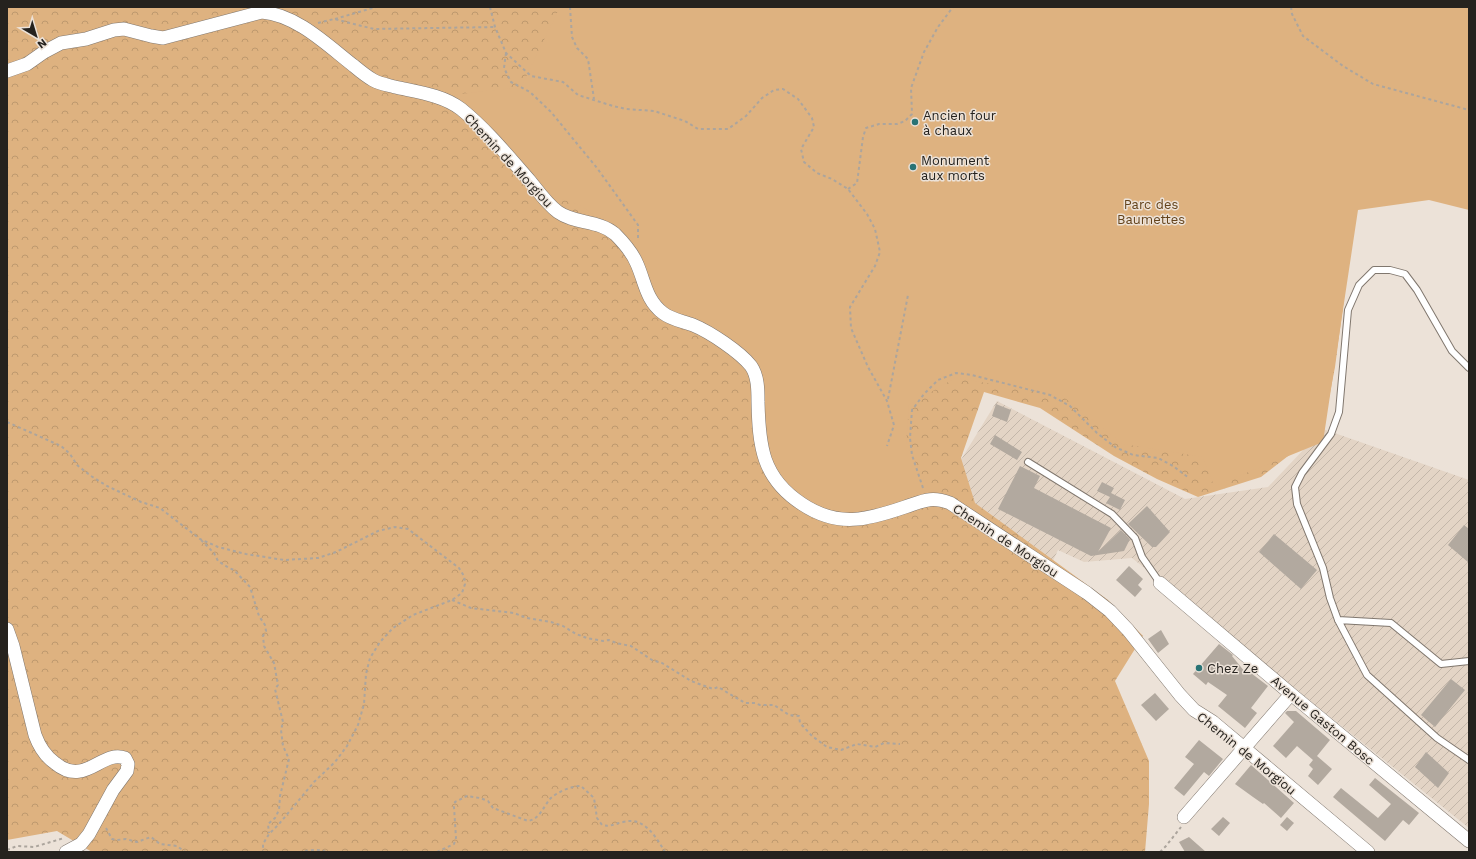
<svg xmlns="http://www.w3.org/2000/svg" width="1476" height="859" font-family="'Work Sans',sans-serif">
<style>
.industrial{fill:url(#industrial-furrows)}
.forest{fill:url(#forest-crowns)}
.park{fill:#deb280}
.building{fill:#b2a99f}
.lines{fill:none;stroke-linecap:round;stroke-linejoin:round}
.lane-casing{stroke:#80776e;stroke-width:8}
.street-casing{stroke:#80776e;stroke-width:14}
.path{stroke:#aca59d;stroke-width:2;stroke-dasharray:3 3;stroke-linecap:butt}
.lane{stroke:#fff;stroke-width:6}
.street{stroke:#fff;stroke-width:13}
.poi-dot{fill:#297375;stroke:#ece2d8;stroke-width:1.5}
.labels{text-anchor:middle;stroke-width:3;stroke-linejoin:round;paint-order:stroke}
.poi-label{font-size:13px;fill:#25221e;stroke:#ece2d8;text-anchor:start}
.street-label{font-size:13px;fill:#25221e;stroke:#ece2d8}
.park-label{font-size:13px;fill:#64431b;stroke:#ece2d8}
</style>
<defs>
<pattern id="industrial-furrows" width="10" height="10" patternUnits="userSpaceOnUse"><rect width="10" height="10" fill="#e3d4c5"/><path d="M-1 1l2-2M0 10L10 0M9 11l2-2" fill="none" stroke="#c3b6a9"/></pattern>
<pattern id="forest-crowns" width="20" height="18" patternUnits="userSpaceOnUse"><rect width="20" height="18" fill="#deb280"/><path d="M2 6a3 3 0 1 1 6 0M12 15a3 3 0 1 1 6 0" fill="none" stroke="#be996e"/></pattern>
</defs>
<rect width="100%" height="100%" fill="#ece2d8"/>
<path class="industrial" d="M997,401L1185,499L1268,487L1323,429L1469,480V828L1132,558L1084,562L1058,550L1052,563L943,489Z"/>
<path class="forest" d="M7,7H1469L1347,150L1344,299L1335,367L1323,429L1261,477L1198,497L1157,479L1114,456L1040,408L984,392L961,458L975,503L1108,600L1143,636L1115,681L1149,761V804L1145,852H92L57,831L7,840Z"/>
<path class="park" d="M560,7H1469V210L1429,200L1358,210L1323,442L1214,486L1203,457L1123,444L1061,395L955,378L909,405L906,444L931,492L937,501L847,517L827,514L786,489L769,461L754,372L654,302L614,229L580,205L544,194L441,98L460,94L521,87Z"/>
<path class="building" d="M996,404L1011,410L1007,422L992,416Z
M995,435L1022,452L1017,460L990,444Z
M1020,466L1040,476L1034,488L1111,528L1098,552L1121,530L1130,539L1124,551L1091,556L998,509Z
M1102,482L1114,488L1111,493L1125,500L1120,510L1106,503L1110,497L1097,491Z
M1147,506L1170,532L1156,547H1152L1128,524Z
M1464,525L1469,529V563L1448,545Z
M1274,534L1317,570L1301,589L1259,552Z
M1129,566L1143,579L1138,585L1142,589L1135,597L1116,580Z
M1161,630L1169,644L1158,653L1148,639Z
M1219,644L1233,655L1232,656L1245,672L1247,670L1268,686L1251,708L1257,713L1245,728L1218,706L1227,695L1208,682L1206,685L1193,674Z
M1451,679L1465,690L1435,727L1421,715Z
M1155,693L1169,709L1156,721L1141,705Z
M1287,711H1296L1330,740L1317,756L1332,769L1318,785L1308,776L1313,769L1309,765L1313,760L1297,746L1286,758L1273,746L1294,722L1285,713Z
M1199,740L1223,759L1209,776L1204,772L1184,796L1174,788L1194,764L1185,757Z
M1426,752L1449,773L1438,788L1415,767Z
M1251,765L1294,803L1281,818L1264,803L1263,804L1253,797L1235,784Z
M1375,778L1419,813L1409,825L1403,820L1385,841L1333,797L1341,788L1378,818L1391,804L1369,785Z
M1223,817L1230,823L1219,836L1211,829Z
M1287,817L1294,823L1287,831L1280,825Z
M1189,837L1206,852H1185L1179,842Z"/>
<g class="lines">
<g class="lane-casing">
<path id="lane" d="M1469,368L1452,351L1417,290L1405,274L1390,270H1374L1359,285L1348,310L1339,412L1331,434L1302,473L1295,487L1297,504L1323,568L1330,598L1338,620L1367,675L1437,738L1469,760
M1028,462L1112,514L1135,538L1142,557L1160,583
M1338,620L1391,623L1441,664L1469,661"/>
</g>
<g class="street-casing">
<path id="street" d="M7,71L27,64L44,52L61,43L86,39L114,30L124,29L151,36L163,38L262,12C297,15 327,45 354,66C360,71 366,76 373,80C380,84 388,85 395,87C417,92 443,95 461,109C487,130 508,156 530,181C538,191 547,204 558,212C575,224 599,220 615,234C623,242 633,254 637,264C645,282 646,300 663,313C672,320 683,321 693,325C710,332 740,352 751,366C758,376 758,390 758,402C759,446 762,478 802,504C838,528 867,520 905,507C923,501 931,496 950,503L1087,593L1110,611L1128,630L1180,695L1194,710L1213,722L1368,852
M1160,583L1291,694L1469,841
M7,629L13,646L35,735C39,746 45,756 55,763C85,788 102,749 125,758L128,764L127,771L113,790L89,834L81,844L66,852
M1184,817L1291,694"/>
</g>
<path class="path" d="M490,7L495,27L506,53L531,76L563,82L578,95L613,106L626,109L654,111L685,121L698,129H728L746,116L762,98L774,90L783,89L798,99L812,118L814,127L801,149L804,162L817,173L832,179L848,189L867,214L875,229L880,252L875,266L850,307L851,328L868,367L887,401L894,425L887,446
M570,7L572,37L577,48L588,59L594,99
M1291,7L1292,14L1303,36L1343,66L1373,84L1469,110
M335,19L376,7
M318,23L334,19L374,29L495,27
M506,53L504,68L511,82L530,92L551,112L597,168L638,225V241
M848,189L857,183L863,137L866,128L879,124H897L905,121L912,114L911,88L924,52L938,27L953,7
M888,399L908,295
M7,422L61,446L70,454L77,465L91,476L107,486L141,502L160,508L200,539L218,547L246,554L284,560L318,558L336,552L378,531L395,527L408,529L459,568L464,576L465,584L462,593L452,600L413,615L393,628L380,642L370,658L366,674L364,704L358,725L347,746L335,762L314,782L279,824L269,834L263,844V852
M923,488L912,455L910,438L912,410L924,394L938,380L956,373L972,375L1050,395L1070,406L1097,433L1115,447L1133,455L1158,458L1173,466L1189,478
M201,540L214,553L218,561L229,568L234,570L250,587L259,616L265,625L266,631L263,636L264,646L274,663L278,685L275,689L283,722L281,730L283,746L289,759L280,796L279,810L275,818L268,824L269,833
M452,600L471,608L514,613L527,618L551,622L563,626L576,634L587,638L603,641L609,640L616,643L631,646L652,660L662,663L691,681L713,689L718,687L745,703H755L760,705H774L789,715L799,716L800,723L812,736L827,747L841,750L857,744L875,747L884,743L900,744
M106,828L112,839L117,840L126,839L137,842L151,837L160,844L177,846L185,852
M7,850L17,846L34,847L64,838
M299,852C308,851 318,848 326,852
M437,852L454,844L456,838L454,807L455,802L467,796L480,798L488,801L493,808L528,821C540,819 543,807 550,799C557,792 571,786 581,786L594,798L597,818L602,825C610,827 614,824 623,822C644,816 656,837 665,852
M1160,852L1166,846L1181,827"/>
<use href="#lane" class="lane"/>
<use href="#street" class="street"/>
</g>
<g class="poi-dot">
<circle cx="915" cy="122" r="4"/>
<circle cx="913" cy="167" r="4"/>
<circle cx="1199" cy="668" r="4"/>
</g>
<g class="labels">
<g class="poi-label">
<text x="923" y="120">Ancien four<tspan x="923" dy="15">à chaux</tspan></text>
<text x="921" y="165">Monument<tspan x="921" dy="15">aux morts</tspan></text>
<text x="1207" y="673">Chez Ze</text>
</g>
<g class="street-label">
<text transform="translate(509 160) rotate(47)" y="5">Chemin de Morgiou</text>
<text transform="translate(1006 540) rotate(33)" y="5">Chemin de Morgiou</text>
<text transform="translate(1323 720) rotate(40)" y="5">Avenue Gaston Bosc</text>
<text transform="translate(1247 753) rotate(39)" y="5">Chemin de Morgiou</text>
</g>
<g class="park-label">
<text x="1151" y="209">Parc des<tspan x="1151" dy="15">Baumettes</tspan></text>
</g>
</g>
<rect width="1476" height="859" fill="none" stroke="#25221e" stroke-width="16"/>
<g transform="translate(36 36) rotate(142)" stroke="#ece2d8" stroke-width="3" paint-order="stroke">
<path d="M0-3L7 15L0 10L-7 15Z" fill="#25221e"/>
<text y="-6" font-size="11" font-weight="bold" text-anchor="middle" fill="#25221e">N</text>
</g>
</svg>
